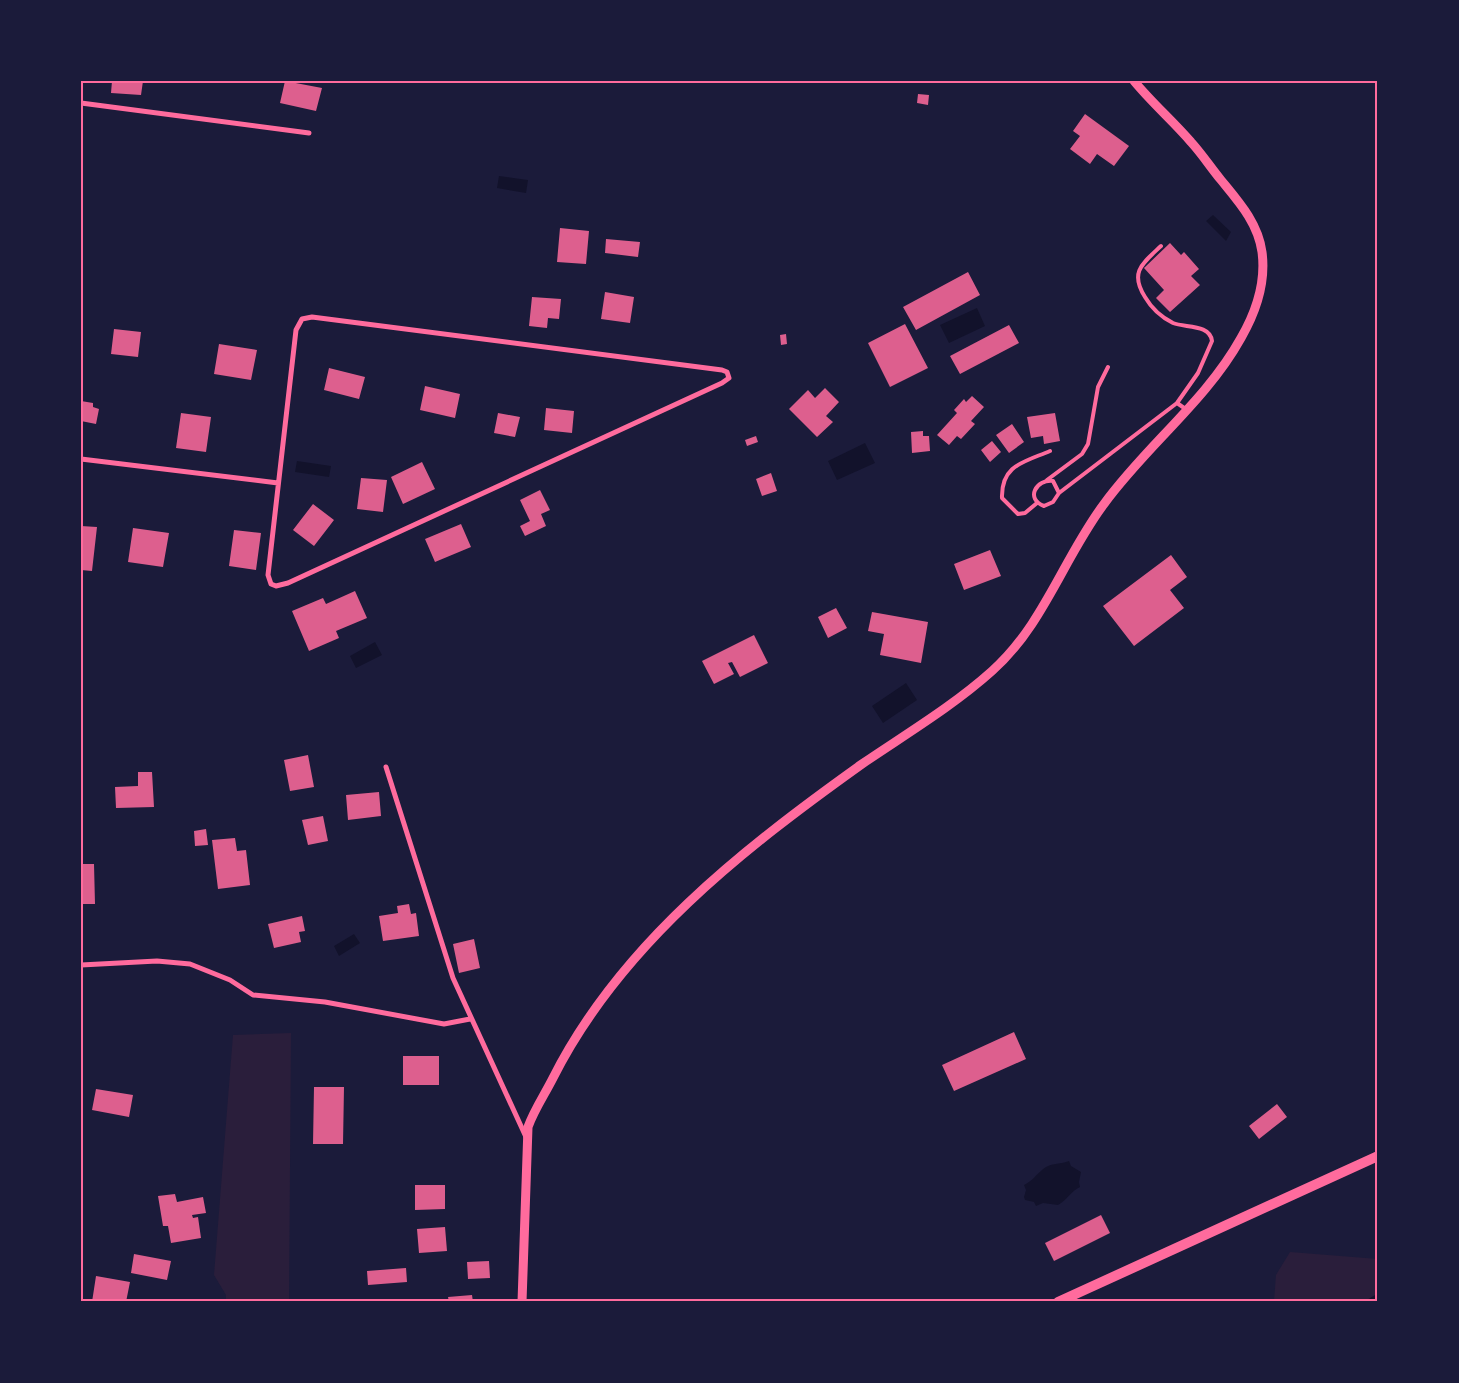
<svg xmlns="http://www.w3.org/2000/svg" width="1459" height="1383" font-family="'Archivo Narrow',sans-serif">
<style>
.green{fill:#2a1e3b}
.water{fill:#12122b}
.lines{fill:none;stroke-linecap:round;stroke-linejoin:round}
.stream{stroke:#12122b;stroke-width:4.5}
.building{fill:#dd5f8e}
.service{stroke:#ff6b9d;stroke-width:4}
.minor{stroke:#ff6b9d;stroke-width:5}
.tertiary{stroke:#ff6b9d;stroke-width:9}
.secondary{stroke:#ff6b9d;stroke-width:10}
.neatline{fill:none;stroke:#ff6b9d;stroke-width:2}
</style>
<rect width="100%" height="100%" fill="#1b1b3a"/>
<path class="green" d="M291,1033L289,1302H226V1295L214,1275L233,1035Z
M1290,1252L1378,1259V1302H1274L1276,1275Z"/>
<path class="water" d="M499,176L528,180L526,193L497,188Z
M1213,215L1231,232L1226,241L1206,221Z
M977,308L985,326L949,343L940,325Z
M865,443L875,463L837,480L828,461Z
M297,461L331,466L329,477L295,472Z
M375,642L382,655L356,668L350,656Z
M906,683L917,700L883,723L872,706Z
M354,934L360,943L339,956L334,946Z
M1069,1161L1071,1166L1081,1172L1079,1182L1080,1187C1071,1191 1067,1200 1058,1205L1043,1203L1036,1206L1034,1202L1025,1200L1024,1197L1026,1190L1024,1185C1033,1181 1037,1173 1046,1167C1053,1163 1061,1164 1069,1161Z"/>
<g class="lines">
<path class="stream" d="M1368,1302L1378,1296"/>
</g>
<path class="building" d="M112,81H143L141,95L111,93Z
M285,81L322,88L316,111L280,103Z
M918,94L929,95L928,105L917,103Z
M1085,114L1129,146L1114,166L1097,154L1090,164L1070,149L1080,136L1073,131Z
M560,228L589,231L586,264L557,262Z
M606,239L640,242L638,257L605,253Z
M1170,243L1181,255L1184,252L1199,269L1191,276L1200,285L1170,312L1156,298L1164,290L1144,268Z
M968,272L980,295L916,330L903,307Z
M605,292L634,297L630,323L601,319Z
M532,297L561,299L559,319L548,318L547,328L529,326Z
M905,324L928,368L890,387L868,343Z
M1009,325L1019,343L960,374L950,356Z
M114,329L141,332L138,357L111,354Z
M786,334L787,344L781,345L780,335Z
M219,344L257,350L251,380L214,374Z
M329,368L365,377L359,399L324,390Z
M425,386L460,394L455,418L420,410Z
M825,388L839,402L826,416L833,422L817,437L789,409L808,390L815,398Z
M972,396L984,407L971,421L975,424L961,439L957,436L949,445L937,435L957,413L954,410L964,399L966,402Z
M81,401L93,403V407L99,409L96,424L81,421Z
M546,408L574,411L572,433L544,430Z
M181,413L211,417L206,452L176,448Z
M498,413L520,417L515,437L494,433Z
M1055,413L1060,441L1044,444L1043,436L1031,438L1027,417Z
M1012,424L1024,442L1009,453L996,435Z
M923,431V436H929L930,451L912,453L911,432Z
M756,436L758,442L747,446L745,440Z
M992,441L1001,452L990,462L981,450Z
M422,462L435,489L403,504L391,477Z
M771,473L777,491L762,496L756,479Z
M361,478L387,480L383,512L357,509Z
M540,490L550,510L541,514L546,526L525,536L520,526L530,521L520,500Z
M313,504L334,520L314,546L293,530Z
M461,524L471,547L435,562L425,539Z
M81,526L97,527L92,571L81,570Z
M133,528L169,533L163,567L128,562Z
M234,530L261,533L256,570L229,566Z
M990,550L1001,576L964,590L954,564Z
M1171,555L1187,577L1170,590L1184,608L1134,646L1103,606Z
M355,591L367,618L336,631L339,638L309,651L292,611L323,598L326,604Z
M836,608L847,628L828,638L818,617Z
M872,612L928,622L921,663L880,655L884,634L868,631Z
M754,635L768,663L740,677L732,662L728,663L734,674L714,684L702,661Z
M308,755L314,787L290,791L284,760Z
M138,772H152L154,807L116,808L115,787L138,786Z
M379,792L381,816L348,820L346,795Z
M323,816L328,841L308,845L302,820Z
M206,829L208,845L195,846L194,831Z
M235,838L237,851L246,850L250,885L218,889L212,840Z
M82,864H94L95,904H81Z
M409,904L411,914L416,913L419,936L383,941L379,916L398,913L397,906Z
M302,916L305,931L299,932L301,942L274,948L268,924Z
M474,939L480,968L459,973L453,944Z
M1014,1032L1026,1059L954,1091L942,1065Z
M403,1056H439V1085H403Z
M314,1087H344L343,1144H313Z
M96,1089L133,1095L129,1117L92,1110Z
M1277,1104L1287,1117L1259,1139L1249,1126Z
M415,1185H445V1209L415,1210Z
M175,1194L177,1202L203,1197L206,1213L192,1215L193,1218L198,1217L201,1238L171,1243L168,1226H163L158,1196Z
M1101,1215L1110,1233L1054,1261L1045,1243Z
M445,1227L447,1251L419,1253L417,1229Z
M134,1254L171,1261L167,1280L131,1273Z
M489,1261L490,1278L468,1279L467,1262Z
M406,1268L407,1282L368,1285L367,1271Z
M96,1276L130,1282L126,1302H92Z
M472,1295L473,1302H449L448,1297Z"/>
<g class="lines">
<path class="service" d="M1161,246C1143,263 1129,272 1145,297C1152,309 1161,317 1173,323C1185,328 1210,324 1212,341L1198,373L1177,403
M1047,480L1082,454L1088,444L1098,387L1108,367
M1059,493L1053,481C1036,479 1025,499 1044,506L1053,502L1059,493L1177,403L1187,410
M1037,503L1025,513L1018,514L1002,498C1001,465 1024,462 1050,451"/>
<path class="minor" d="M81,103L309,133
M312,317L722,370L727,372L729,378L722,383L288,583L276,586L271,584L268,575L296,330L302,319Z
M81,459L278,483
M386,767L453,978L526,1137
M81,965L157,961L190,964L230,980L253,995L325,1002L444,1024L470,1019"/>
<path class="tertiary" d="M522,1302L528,1127C534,1110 545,1094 553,1078C620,945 743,849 862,764C906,734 953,706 992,671C1043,626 1064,557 1104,504C1146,446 1206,401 1241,338C1256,312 1266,282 1262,252C1258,223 1239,202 1221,180C1211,168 1202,154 1191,142C1173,121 1152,103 1134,81"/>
<path class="secondary" d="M1058,1302L1378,1156"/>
</g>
<rect width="1459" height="1383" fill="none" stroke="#1b1b3a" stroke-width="165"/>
<rect x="82" y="82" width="1294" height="1218" class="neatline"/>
</svg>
